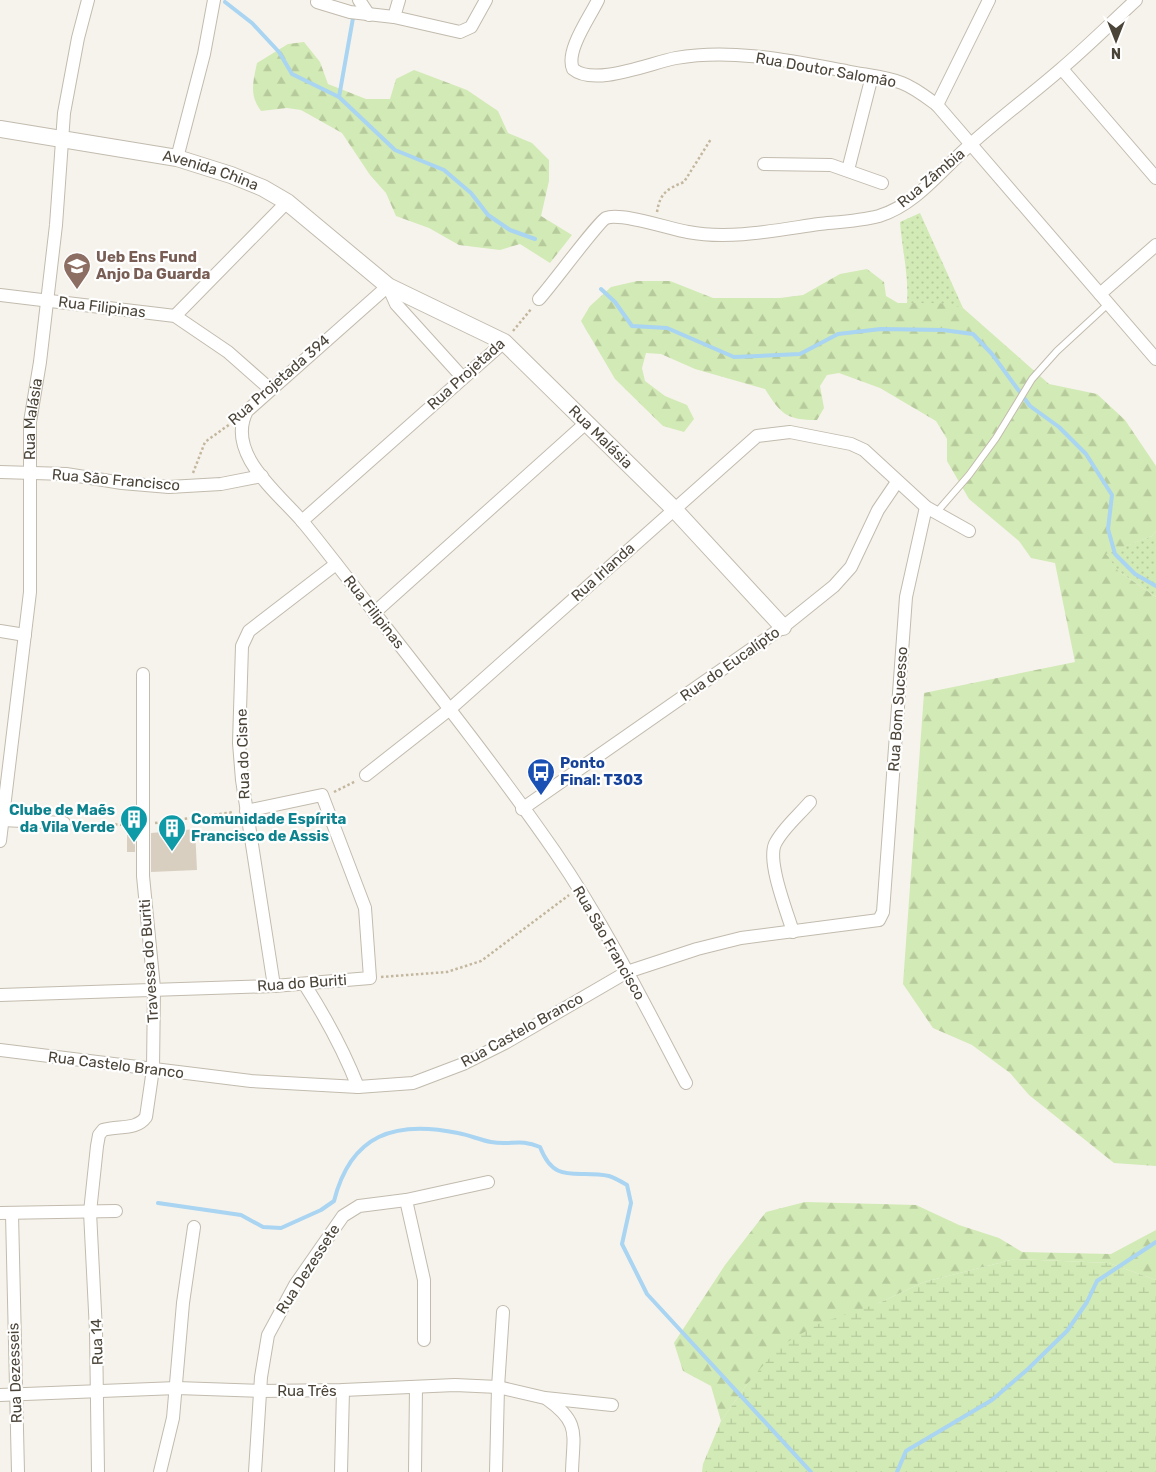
<svg xmlns="http://www.w3.org/2000/svg" width="1156" height="1472" font-family="Rubik,sans-serif">
<style>
.grass{fill:url(#grass-dots)}
.forest{fill:url(#forest-firs)}
.wetland{fill:url(#wetland-marsh)}
.lines{fill:none;stroke-linecap:round;stroke-linejoin:round}
.stream{stroke:#a9d4f2;stroke-width:4}
.building{fill:#d8cfc1}
.service-casing{stroke:#c2bbae;stroke-width:8}
.minor-casing{stroke:#c2bbae;stroke-width:14}
.tertiary-casing{stroke:#c2bbae;stroke-width:18}
.path{stroke:#c4b79f;stroke-width:2.5;stroke-dasharray:2.5 2.5;stroke-linecap:butt}
.service{stroke:#fff;stroke-width:6}
.minor{stroke:#fff;stroke-width:12}
.tertiary{stroke:#fff;stroke-width:16}
.labels{text-anchor:middle;stroke-width:4.5;stroke-linejoin:round;paint-order:stroke}
.street-label{font-size:15px;fill:#4b4439;stroke:#fff}
.education-label{font-size:15px;font-weight:bold;fill:#785e54;stroke:#fff;text-anchor:start}
.transit-label{font-size:15px;font-weight:bold;fill:#164399;stroke:#fff;text-anchor:start}
.culture-label{font-size:15px;font-weight:bold;fill:#0d838f;stroke:#fff;text-anchor:end}
</style>
<defs>
<pattern id="grass-dots" width="8" height="8" patternUnits="userSpaceOnUse" patternTransform="scale(1.25)"><rect width="8" height="8" fill="#d2eab5"/><path d="M2 2h.1M6 6h.1" fill="none" stroke="#b6ca9c" stroke-width="1.8" stroke-linecap="round"/></pattern>
<pattern id="forest-firs" width="22" height="20" patternUnits="userSpaceOnUse" patternTransform="scale(1.25)"><rect width="22" height="20" fill="#d2eab5"/><path d="M5 1l3.5 6h-7zM16 11l3.5 6h-7z" fill="#b6ca9c"/></pattern>
<pattern id="wetland-marsh" width="20" height="14" patternUnits="userSpaceOnUse" patternTransform="scale(1.25)"><rect width="20" height="14" fill="#d2eab5"/><path d="M1 5h8M5 5V1M11 12h8M15 12V8" fill="none" stroke="#b6ca9c"/></pattern>
</defs>
<rect width="100%" height="100%" fill="#f6f3ec"/>
<path class="grass" d="M920,213L963,308L907,303C909,276 902,249 900,222Z
M1156,531V597L1118,571L1105,554L1152,536Z"/>
<path class="forest" d="M304,42L320,62L328,84L366,99H390L396,79L414,70L467,90L498,111L508,133L532,143L549,160V181L541,216L572,235L550,263L520,244L500,250L459,245L429,228L396,216L386,193L370,175L342,133L301,110L287,108L261,111C249,95 253,82 257,63L288,44Z
M867,269L884,282L886,296L898,303H939L963,308L1049,384L1097,394L1125,420L1156,466V531L1152,536L1106,554L1118,571L1156,597V1166L1114,1163L1029,1095L1010,1073L972,1045L933,1028L903,984L924,693L1075,662L1055,563L1031,558L1019,541L969,499L947,461V439L936,421L880,388L839,373L827,375L820,386L824,408L817,420C786,420 781,414 765,389L695,369L661,354L646,353L642,368L645,381L665,396L687,405L694,419L684,432L663,426L615,379L581,321L590,306L611,287L637,281H670L713,298H780L803,295L840,274Z
M805,1202L916,1205L959,1225L999,1238L1022,1252L1111,1254L1156,1230V1280L1109,1263L1015,1259L924,1282L879,1303L748,1383L721,1421L711,1386L683,1371L674,1343L725,1265L766,1212Z"/>
<path class="wetland" d="M1015,1259L1109,1263L1156,1280V1472H702L703,1464L721,1421L748,1383L779,1347L818,1324L879,1303L924,1282Z"/>
<g class="lines">
<path class="stream" d="M225,2L252,23L279,52L292,74L339,97L395,150L444,170L471,193L488,215L510,230L535,239
M339,97L353,18
M601,289L615,302L632,326L667,328L734,357L800,354L838,334L881,329L943,330L973,334L992,354L1030,406L1059,427L1086,454L1112,495L1108,529L1115,554L1135,574L1156,586
M158,1203L241,1215L263,1227L281,1228L321,1210L334,1201C351,1134 395,1120 458,1133C469,1135 480,1140 491,1142C511,1146 519,1138 540,1147C555,1186 577,1169 609,1176C615,1178 622,1182 627,1185L631,1203L622,1244L647,1294L811,1472
M897,1472L906,1451L992,1400L1028,1369L1067,1331L1087,1302L1097,1281L1156,1242"/>
</g>
<path class="building" d="M195,829L197,870L151,872V833Z
M127,833H135V852H127Z"/>
<g class="lines">
<g class="service-casing">
<path id="service" d="M936,513L969,475L996,438L1032,379L1057,351L1108,304"/>
</g>
<g class="minor-casing">
<g id="minor">
<path d="M359,0L369,15"/>
<path d="M598,0C590,17 565,51 573,69C594,87 650,63 676,58C732,48 791,61 846,71C864,75 884,76 902,83C915,88 926,97 937,105L1156,359"/>
<path d="M317,2L350,12L394,17L460,32L471,27L486,0"/>
<path d="M394,17L399,0"/>
<path d="M1062,69L1156,178"/>
<path d="M937,105L989,0"/>
<path d="M177,158L204,54L214,0"/>
<path d="M764,164L831,165L882,183"/>
<path d="M848,170L872,76"/>
<path d="M1100,294L1156,245"/>
<path d="M0,295L175,316L228,352L270,389"/>
<path d="M539,299C551,286 598,222 606,218C621,212 670,229 688,232C730,240 777,230 819,224C839,222 860,221 879,216C916,205 943,168 971,144C1000,118 1031,95 1061,69C1087,47 1111,23 1136,0"/>
<path d="M175,316L287,202"/>
<path d="M463,378L396,304L388,286L247,411C225,453 278,493 302,521C314,535 326,551 338,566C411,660 487,754 555,852C605,925 645,1005 686,1083"/>
<path d="M0,472L66,474L122,483L169,487L221,484L262,476"/>
<path d="M302,521L504,342"/>
<path d="M374,613L587,422"/>
<path d="M0,631L25,635"/>
<path d="M366,775L450,709L757,436L790,432L851,444L864,450L926,507L969,531"/>
<path d="M522,809L783,627L834,586L851,567L878,510L897,482"/>
<path d="M2,820L64,823"/>
<path id="s1" d="M0,841L30,592V422L40,362L56,225L64,113L78,38L88,0"/>
<path d="M793,932C787,912 767,862 775,844C782,829 799,815 810,802"/>
<path d="M305,985C326,1018 344,1051 358,1087"/>
<path d="M274,986L242,780L239,743L242,646L249,631L336,564"/>
<path d="M0,995L274,986L370,978L365,908L322,795L246,811"/>
<path d="M0,1050L251,1081L358,1087L413,1083L463,1064L505,1043L627,972L697,949L741,938L879,920L883,912L906,597L926,507"/>
<path d="M406,1200L424,1280V1340"/>
<path d="M0,1213L116,1211"/>
<path d="M12,1214L18,1472"/>
<path d="M0,1395L177,1388L260,1391L343,1390L455,1385L498,1387L545,1398L612,1405"/>
<path d="M547,1399C581,1423 573,1434 572,1472"/>
<path d="M98,1472L96,1331L90,1212L97,1146L99,1135L103,1130C118,1125 136,1131 146,1117L153,1069L154,988L143,876V674"/>
<path d="M160,1472L173,1418L183,1303L194,1227"/>
<path d="M255,1472L261,1377L268,1335L295,1285L343,1216L359,1206L406,1200L488,1182"/>
<path d="M341,1472L343,1390"/>
<path d="M415,1472L416,1387"/>
<path d="M496,1472L498,1387L503,1312"/>
</g>
</g>
<g class="tertiary-casing">
<g id="tertiary">
<path id="s2" d="M0,129L177,158L231,175L263,188L287,202L388,286L504,342L674,509L783,627"/>
</g>
</g>
<path class="path" d="M657,212C660,193 667,189 684,182L711,139
M513,331L532,308
M193,473L205,442L230,424
M334,792L356,781
M75,823L130,825
M155,823L234,812
M381,977L447,972L481,961L569,895"/>
<use href="#service" class="service"/>
<use href="#minor" class="minor"/>
<use href="#tertiary" class="tertiary"/>
</g>
<defs>
<g id="school-pin" transform="scale(1.4375)"><path d="M0 17L-7.5 6A9.5 9.5 0 1 1 7.5 6Z" fill="#8d6e63" stroke="#fff"/><path d="M0-5L7-2L0 1L-7-2ZM-4 1L0 2.5L4 1V4Q0 6-4 4Z" fill="#fff"/></g>
<g id="bus-pin" transform="scale(1.4375)"><path d="M0 17L-7.5 6A9.5 9.5 0 1 1 7.5 6Z" fill="#1a4fb4" stroke="#fff"/><path d="M-5-6H5V4H4V6H2V4H-2V6H-4V4H-5ZM-3.5-4V0h7V-4ZM-3.5 1.2v1.5H-2V1.2ZM2 1.2v1.5H3.5V1.2Z" fill="#fff"/></g>
<g id="building-pin" transform="scale(1.4375)"><path d="M0 17L-7.5 6A9.5 9.5 0 1 1 7.5 6Z" fill="#0f9aa8" stroke="#fff"/><path d="M-4-6H4V6H1V3H-1V6H-4ZM-2.5-4.3h1.7v1.8h-1.7ZM.8-4.3h1.7v1.8H.8ZM-2.5-1h1.7V.8h-1.7ZM.8-1h1.7V.8H.8Z" fill="#fff"/></g>
</defs>
<g fill-rule="evenodd">
<use href="#school-pin" x="77" y="266"/>
<use href="#bus-pin" x="541" y="772"/>
<use href="#building-pin" x="134" y="819"/>
<use href="#building-pin" x="172" y="828"/>
</g>
<g class="labels">
<g class="street-label">
<text transform="translate(826 70) rotate(10)" y="5">Rua Doutor Salomão</text>
<text dy="5" stroke="none"><textPath href="#s2" startOffset="215">Avenida China</textPath></text>
<text transform="translate(931 178) rotate(-40)" y="5">Rua Zâmbia</text>
<text transform="translate(102 307) rotate(7)" y="5">Rua Filipinas</text>
<text transform="translate(466 374) rotate(-42)" y="5">Rua Projetada</text>
<text transform="translate(279 380) rotate(-41)" y="5">Rua Projetada 394</text>
<text dy="5" stroke="none"><textPath href="#s1" startOffset="424">Rua Malásia</textPath></text>
<text dy="5" stroke="none"><textPath href="#s2" startOffset="694">Rua Malásia</textPath></text>
<text transform="translate(116 480) rotate(5)" y="5">Rua São Francisco</text>
<text transform="translate(603 572) rotate(-42)" y="5">Rua Irlanda</text>
<text transform="translate(374 612) rotate(52)" y="5">Rua Filipinas</text>
<text transform="translate(730 664) rotate(-35)" y="5">Rua do Eucalípto</text>
<text transform="translate(898 709) rotate(-86)" y="5">Rua Bom Sucesso</text>
<text transform="translate(243 754) rotate(-92)" y="5">Rua do Cisne</text>
<text transform="translate(609 943) rotate(60)" y="5">Rua São Francisco</text>
<text transform="translate(149 961) rotate(-94)" y="5">Travessa do Buriti</text>
<text transform="translate(302 983) rotate(-4)" y="5">Rua do Buriti</text>
<text transform="translate(522 1030) rotate(-29)" y="5">Rua Castelo Branco</text>
<text transform="translate(116 1065) rotate(7)" y="5">Rua Castelo Branco</text>
<text transform="translate(308 1269) rotate(-57)" y="5">Rua Dezessete</text>
<text transform="translate(97 1342) rotate(-92)" y="5">Rua 14</text>
<text transform="translate(15 1373) rotate(-92)" y="5">Rua Dezesseis</text>
<text x="307" y="1396">Rua Três</text>
</g>
<g class="education-label">
<text x="96" y="262">Ueb Ens Fund<tspan x="96" dy="17">Anjo Da Guarda</tspan></text>
</g>
<g class="transit-label">
<text x="560" y="768">Ponto<tspan x="560" dy="17">Final: T303</tspan></text>
</g>
<g class="culture-label">
<text x="115" y="815">Clube de Maẽs<tspan x="115" dy="17">da Vila Verde</tspan></text>
<text x="191" y="824" text-anchor="start">Comunidade Espírita<tspan x="191" dy="17">Francisco de Assis</tspan></text>
</g>
</g>
<g transform="translate(1116 40) rotate(180)" stroke="#ffffff" stroke-width="4" paint-order="stroke">
<path d="M0-4L9 19L0 12L-9 19Z" fill="#4b4439"/>
<text y="-8" font-size="14" font-weight="bold" text-anchor="middle" fill="#4b4439">N</text>
</g>
</svg>
